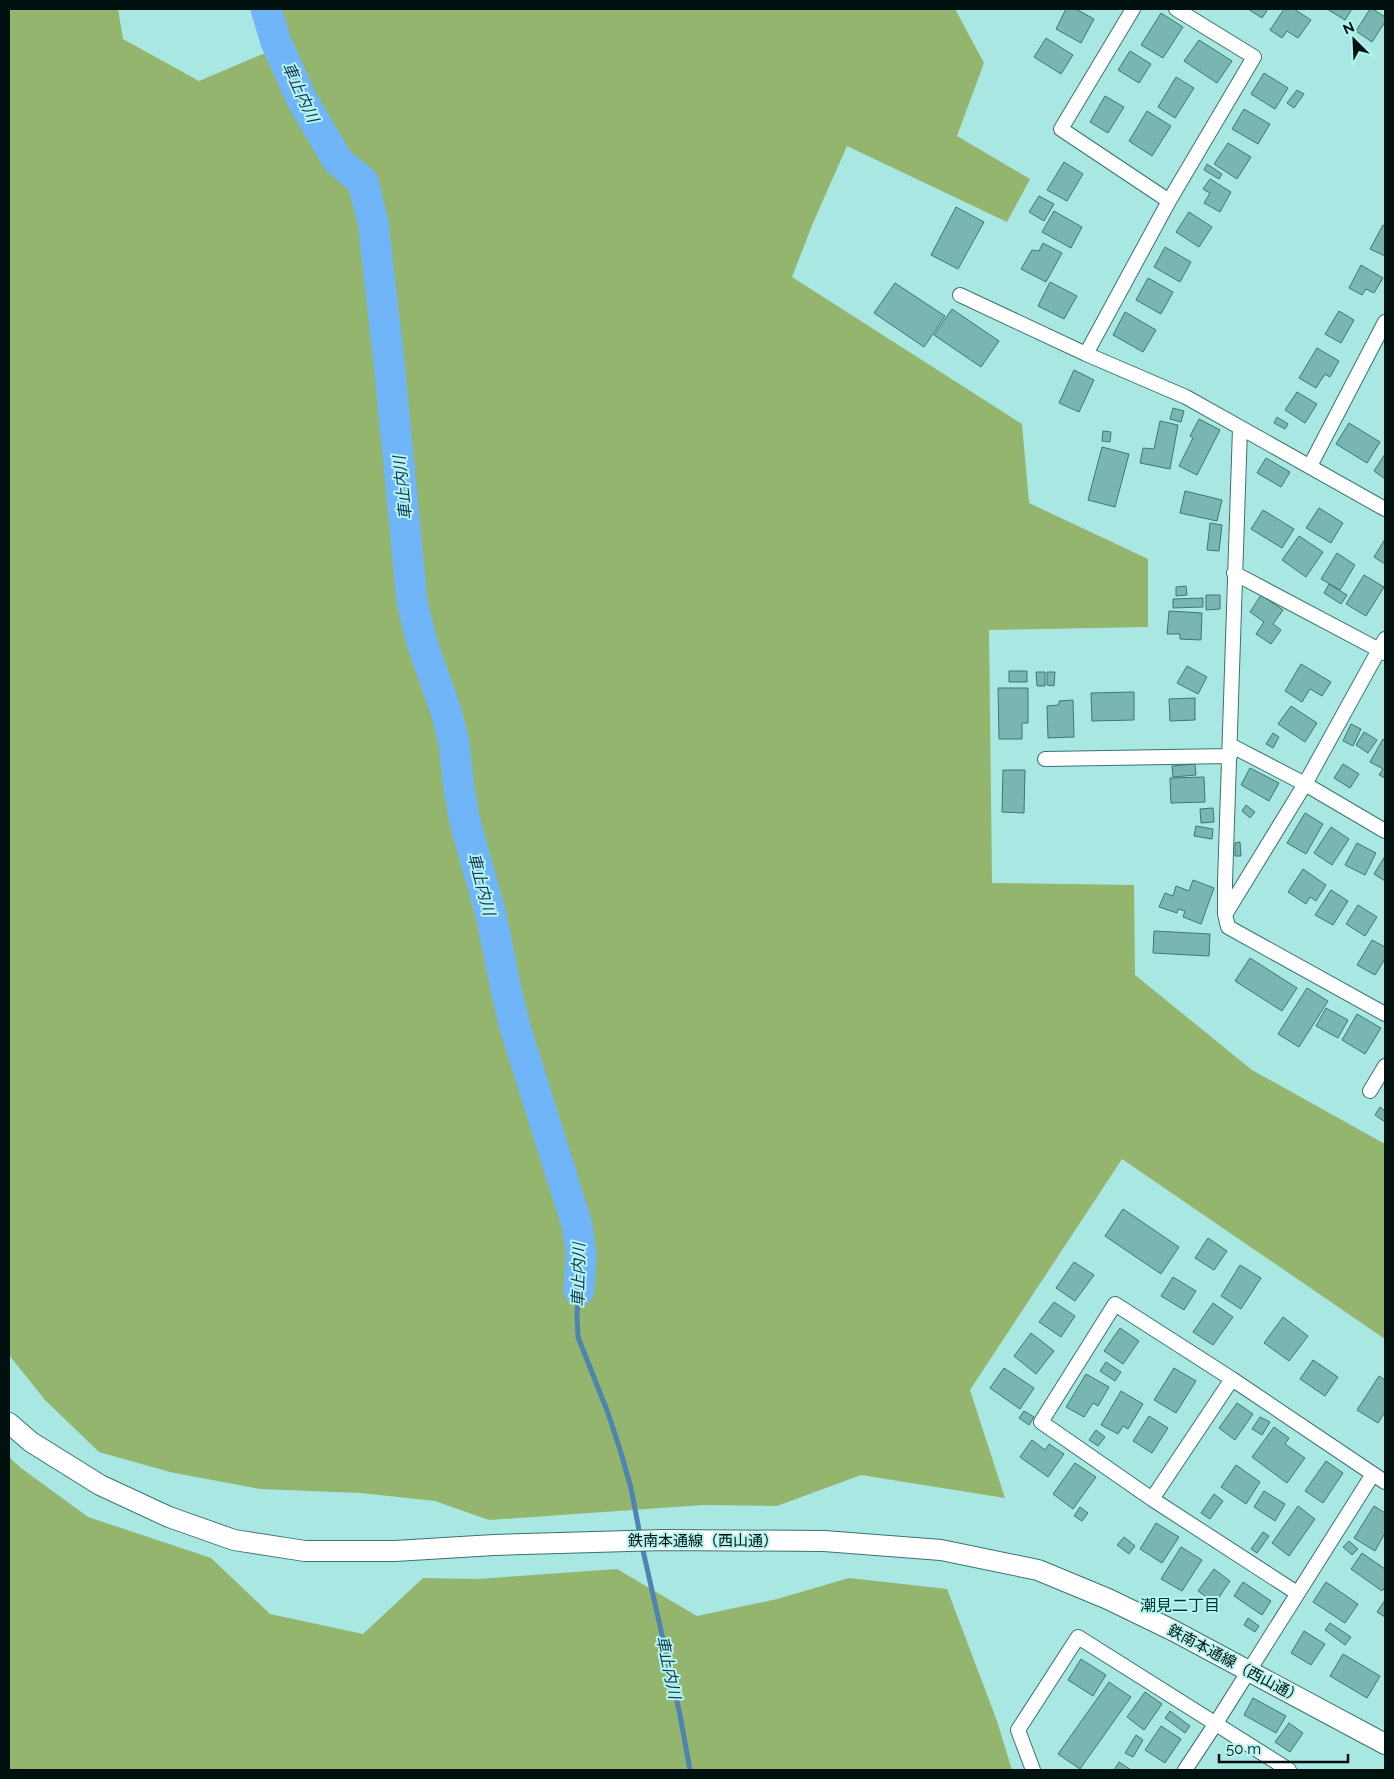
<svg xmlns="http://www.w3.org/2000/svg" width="1394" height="1779" font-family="Raleway,'Noto Sans JP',sans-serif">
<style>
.green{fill:#94b56d}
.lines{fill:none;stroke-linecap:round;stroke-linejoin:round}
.stream{stroke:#4e84b1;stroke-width:5}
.river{stroke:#70b5f7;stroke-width:31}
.building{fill:#79b6b1;stroke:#3c7974}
.street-casing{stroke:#387470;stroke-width:16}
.secondary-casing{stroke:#387470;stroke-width:22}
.street{stroke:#fff;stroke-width:14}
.secondary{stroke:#fff;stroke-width:20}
.labels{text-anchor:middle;stroke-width:4;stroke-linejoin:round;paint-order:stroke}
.street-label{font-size:15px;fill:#00110f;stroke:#b6f5ef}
.water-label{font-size:16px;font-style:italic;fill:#113656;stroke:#b6f5ef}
.neighbourhood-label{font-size:16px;fill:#003431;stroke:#b6f5ef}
</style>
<rect width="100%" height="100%" fill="#a9e7e2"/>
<path class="green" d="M9,9H118L123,39L199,81L291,42L281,9H955L984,63L957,136L1030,179L1007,222L847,146L813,223L792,277L1022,424L1029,503L1148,559V627L989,630L992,883L1134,885L1135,975L1252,1070L1385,1144V1339L1122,1159L970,1390L1005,1498L861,1475L777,1506L703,1505L489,1520L435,1501L361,1493L260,1489L170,1472L99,1452L45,1400L9,1355Z
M9,1457L21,1468L88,1517L211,1558L270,1614L363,1634L423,1578L477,1579L617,1569L697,1616L777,1599L849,1578L947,1589L997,1721L1012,1770H9Z"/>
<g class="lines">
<path class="stream" d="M579,1290L577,1314L578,1337L608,1413L621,1453L631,1488L640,1535
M642,1546L680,1715L690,1770"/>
<path class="river" d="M266,9L276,42L302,100L338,161L363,182L373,222L389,362L412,601L422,643L447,714L454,743L459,788L465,822L491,915L507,994L515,1027L577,1225L581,1254L579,1290"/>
</g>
<path class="building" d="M1066,9H1076L1094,19L1081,43L1056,29Z
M1248,9H1268L1262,18Z
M1284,9H1294L1311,20L1298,38L1287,31L1282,38L1270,30Z
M1327,9H1352L1345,20Z
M1370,9H1373L1385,17V22L1372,42L1356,31Z
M1161,13L1183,27L1163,58L1141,45Z
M1046,38L1073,55L1061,74L1034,57Z
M1199,40L1232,61L1217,83L1184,61Z
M1130,51L1151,64L1139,83L1118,70Z
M1264,73L1288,88L1275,109L1251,94Z
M1176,77L1194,88L1175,118L1158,107Z
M1297,90L1304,94L1294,108L1287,103Z
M1105,96L1124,107L1108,133L1090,122Z
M1244,109L1270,124L1258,144L1232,129Z
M1147,111L1171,126L1152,156L1129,141Z
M1228,143L1251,157L1237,179L1214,164Z
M1064,162L1083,174L1067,201L1047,190Z
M1207,164L1222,174L1219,179L1204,170Z
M1210,179L1231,192L1220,212L1204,203L1210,193L1203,189Z
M1039,196L1054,204L1044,221L1029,212Z
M956,207L984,222L958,269L931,255Z
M1054,211L1082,227L1071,248L1042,232Z
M1189,212L1212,227L1199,247L1176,232Z
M1383,225L1385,226V256L1370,249Z
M1043,243L1062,253L1046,282L1021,269L1032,250L1039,251Z
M1165,247L1191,262L1180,282L1154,267Z
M1361,265L1383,278L1374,293L1366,289L1362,295L1349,288Z
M1148,278L1173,292L1161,314L1136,300Z
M1050,282L1077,296L1064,319L1038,306Z
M895,283L945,316L924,347L874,313Z
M952,309L999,341L981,367L934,335Z
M1339,311L1354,320L1341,343L1325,334Z
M1125,312L1156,330L1143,352L1113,335Z
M1317,348L1339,361L1330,377L1325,374L1316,388L1299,378Z
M1074,370L1094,380L1079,412L1059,403Z
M1297,392L1317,404L1305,423L1285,410Z
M1173,408L1184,411L1181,422L1170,419Z
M1277,417L1288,424L1285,429L1274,423Z
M1199,419L1220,430L1197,475L1179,466L1193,438L1190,436Z
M1160,421L1178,425L1170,469L1140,463L1143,448L1154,449Z
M1349,423L1380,442L1367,463L1336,444Z
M1103,431L1111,432L1110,442L1102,441Z
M1102,447L1129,454L1115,507L1088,500Z
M1385,454V479L1374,471Z
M1266,458L1290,472L1281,487L1257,473Z
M1185,491L1222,500L1217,521L1180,513Z
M1319,508L1343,523L1331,543L1306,528Z
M1263,510L1294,529L1282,548L1251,529Z
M1210,523L1222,525L1219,551L1207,550Z
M1299,536L1323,552L1306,577L1282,560Z
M1385,539V564L1374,557Z
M1337,553L1355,565L1340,590L1321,579Z
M1364,575L1384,587L1366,616L1346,604Z
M1329,584L1347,595L1341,604L1324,593Z
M1186,586L1187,595L1176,596V587Z
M1206,595H1220V609L1206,610Z
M1261,595L1283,610L1273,624L1281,630L1271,644L1256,634L1264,622L1250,612Z
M1203,598V607L1173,608V599Z
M1169,611L1202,613L1201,640L1180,639V634H1167Z
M1301,664L1331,682L1322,696L1310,689L1302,702L1285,691Z
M1187,666L1207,677L1198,694L1177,683Z
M1009,671H1027V682H1009Z
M1036,672H1045V686H1037Z
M1047,672H1055L1054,686L1047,685Z
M998,688H1028V723H1022V739H999Z
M1134,692V720L1092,721L1091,693Z
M1195,698V720L1170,721L1169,699Z
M1073,700L1074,737L1048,738L1047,706L1059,705V701Z
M1291,706L1317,723L1305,742L1278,724Z
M1351,724L1361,729L1353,746L1343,741Z
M1364,732L1377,740L1368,753L1356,745Z
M1273,733L1279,737L1273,748L1266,744Z
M1383,739L1385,740V778L1379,775L1383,769L1370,762Z
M1195,764L1196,775L1173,777L1172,766Z
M1343,764L1359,774L1350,788L1334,778Z
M1250,768L1279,783L1269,801L1241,785Z
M1003,770H1025L1024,813L1002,812Z
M1204,777L1205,802L1171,803L1170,778Z
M1246,805L1255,812L1250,818L1242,811Z
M1213,808L1214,822L1201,823L1200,809Z
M1305,813L1323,824L1306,854L1287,843Z
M1196,826L1213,829L1212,839L1194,836Z
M1331,827L1349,839L1332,865L1314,853Z
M1240,842L1241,856H1235V843Z
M1357,843L1376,853L1365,875L1345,865Z
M1385,856V881L1374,874Z
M1303,869L1326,885L1316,901L1310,897L1306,904L1288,892Z
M1193,880L1214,888L1201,924L1183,917L1185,911L1178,909L1177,913L1159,907L1165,893L1173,896L1176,886L1189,891Z
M1331,890L1348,901L1333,925L1315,915Z
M1358,905L1377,917L1365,936L1346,924Z
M1154,931L1210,934L1209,956L1153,953Z
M1372,940L1385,947V959L1375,975L1357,965Z
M1250,958L1297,988L1282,1011L1235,981Z
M1307,988L1328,1001L1299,1047L1278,1034Z
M1326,1008L1348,1020L1338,1038L1316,1026Z
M1357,1014L1381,1028L1365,1054L1342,1040Z
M1380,1107L1385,1111V1122L1375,1115Z
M1123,1209L1179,1247L1161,1274L1105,1236Z
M1208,1238L1227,1251L1214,1270L1195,1258Z
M1074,1262L1094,1275L1075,1301L1056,1288Z
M1240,1265L1261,1278L1241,1309L1221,1296Z
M1173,1277L1196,1291L1184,1310L1161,1296Z
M1054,1302L1075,1316L1061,1337L1039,1322Z
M1213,1303L1233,1317L1213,1345L1193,1332Z
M1283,1317L1308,1336L1289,1361L1264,1343Z
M1120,1328L1139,1341L1123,1364L1104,1351Z
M1031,1333L1054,1351L1036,1374L1014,1356Z
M1313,1360L1338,1377L1325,1396L1300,1379Z
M1106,1362L1121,1372L1115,1381L1100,1371Z
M1004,1368L1034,1388L1020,1409L990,1388Z
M1174,1368L1196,1381L1176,1413L1154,1400Z
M1086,1374L1109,1387L1098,1406L1093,1403L1084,1417L1066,1407Z
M1379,1376L1385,1380V1412L1378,1423L1357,1410Z
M1121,1391L1143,1404L1128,1429L1123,1426L1118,1434L1101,1425Z
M1237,1403L1253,1414L1235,1440L1219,1428Z
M1024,1411L1034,1417L1029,1425L1019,1418Z
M1149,1416L1168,1428L1152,1453L1133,1441Z
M1260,1417L1270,1422L1262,1435L1252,1429Z
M1274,1427L1289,1438L1285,1444L1305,1458L1287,1483L1252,1457Z
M1096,1430L1105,1437L1098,1446L1089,1440Z
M1032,1440L1045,1450L1049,1444L1064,1454L1048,1477L1020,1457Z
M1326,1461L1343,1473L1323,1503L1305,1491Z
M1075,1463L1096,1477L1073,1509L1053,1494Z
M1236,1465L1260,1482L1246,1504L1221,1487Z
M1264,1491L1285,1504L1275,1521L1254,1507Z
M1214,1494L1223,1501L1210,1519L1201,1513Z
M1298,1506L1315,1519L1289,1556L1272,1543Z
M1374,1506L1385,1513V1533L1375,1551L1354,1538Z
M1080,1507L1088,1513L1082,1521L1074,1516Z
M1156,1523L1179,1537L1162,1563L1140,1549Z
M1263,1532L1269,1536L1257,1553L1251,1549Z
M1124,1537L1135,1546L1129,1554L1117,1545Z
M1349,1541L1358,1549L1352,1555L1343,1547Z
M1181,1547L1202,1560L1182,1591L1161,1579Z
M1362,1553L1385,1569V1587L1382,1591L1351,1569Z
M1214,1569L1230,1581L1215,1603L1198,1591Z
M1243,1582L1271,1601L1262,1615L1234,1596Z
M1326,1582L1358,1604L1345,1623L1313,1602Z
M1385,1600V1617L1377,1612Z
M1248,1618L1259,1626L1255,1632L1244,1625Z
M1330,1623L1351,1637L1345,1645L1325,1630Z
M1304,1631L1325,1644L1311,1665L1291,1653Z
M1343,1654L1380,1676L1367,1698L1330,1676Z
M1081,1659L1106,1675L1093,1696L1068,1680Z
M1109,1682L1131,1697L1080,1769L1058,1754Z
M1145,1692L1162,1704L1144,1730L1127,1717Z
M1253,1698L1286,1716L1276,1733L1244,1715Z
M1170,1711L1190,1726L1185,1733L1165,1718Z
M1289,1723L1303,1733L1290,1752L1275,1742Z
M1161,1726L1181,1739L1165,1763L1145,1750Z
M1136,1735L1143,1740L1133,1757L1125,1753Z
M1119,1762L1131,1770H1114Z"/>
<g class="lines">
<g class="street-casing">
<path id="street" d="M1133,9L1061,129L1169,201
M960,295L1086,354L1186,397L1385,509
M1086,354L1169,201L1254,57L1176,9
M1240,428L1225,882V914L1228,927L1385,1014
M1310,466L1385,322
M1234,573L1385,653
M1230,745L1305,784L1385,831
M1045,759L1230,756
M1226,913L1305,784L1385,639
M1370,1091L1385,1066
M1232,1379L1152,1499L1297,1593
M1152,1499L1041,1422L1115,1304L1232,1379L1385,1482
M1033,1770L1018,1730L1078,1637L1289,1770
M1185,1770L1216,1723L1373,1474"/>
</g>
<g class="secondary-casing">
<path id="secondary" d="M9,1423L31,1442L100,1485L169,1517L234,1540L305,1551H395L494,1545L663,1540L824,1541L941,1550L1038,1570L1108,1599L1174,1631L1385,1744"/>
</g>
<use href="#street" class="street"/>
<use href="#secondary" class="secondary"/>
</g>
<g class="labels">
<g class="street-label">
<text x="703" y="1546">鉄南本通線（西山通）</text>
<text transform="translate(1235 1664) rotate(28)" y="5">鉄南本通線（西山通）</text>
</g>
<g class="water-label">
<text transform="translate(301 92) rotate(65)" y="6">車止内川</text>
<text transform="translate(402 488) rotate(-96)" y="6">車止内川</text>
<text transform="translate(482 884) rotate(75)" y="6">車止内川</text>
<text transform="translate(578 1275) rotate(-89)" y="6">車止内川</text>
<text transform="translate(669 1667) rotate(78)" y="6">車止内川</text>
</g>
<g class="neighbourhood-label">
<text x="1180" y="1611">潮見二丁目</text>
</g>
</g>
<rect width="1394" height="1779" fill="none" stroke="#00110f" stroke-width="20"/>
<g transform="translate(1354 40) rotate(336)" stroke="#b6f5ef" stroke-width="4" paint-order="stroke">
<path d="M0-4L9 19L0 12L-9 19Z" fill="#00110f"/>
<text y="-8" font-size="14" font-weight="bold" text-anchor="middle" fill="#00110f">N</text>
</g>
<path d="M1219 1754v8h129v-8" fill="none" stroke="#00110f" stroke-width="2.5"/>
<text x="1226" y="1754" font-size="15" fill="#00110f" stroke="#b6f5ef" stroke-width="4" paint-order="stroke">50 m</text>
</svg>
